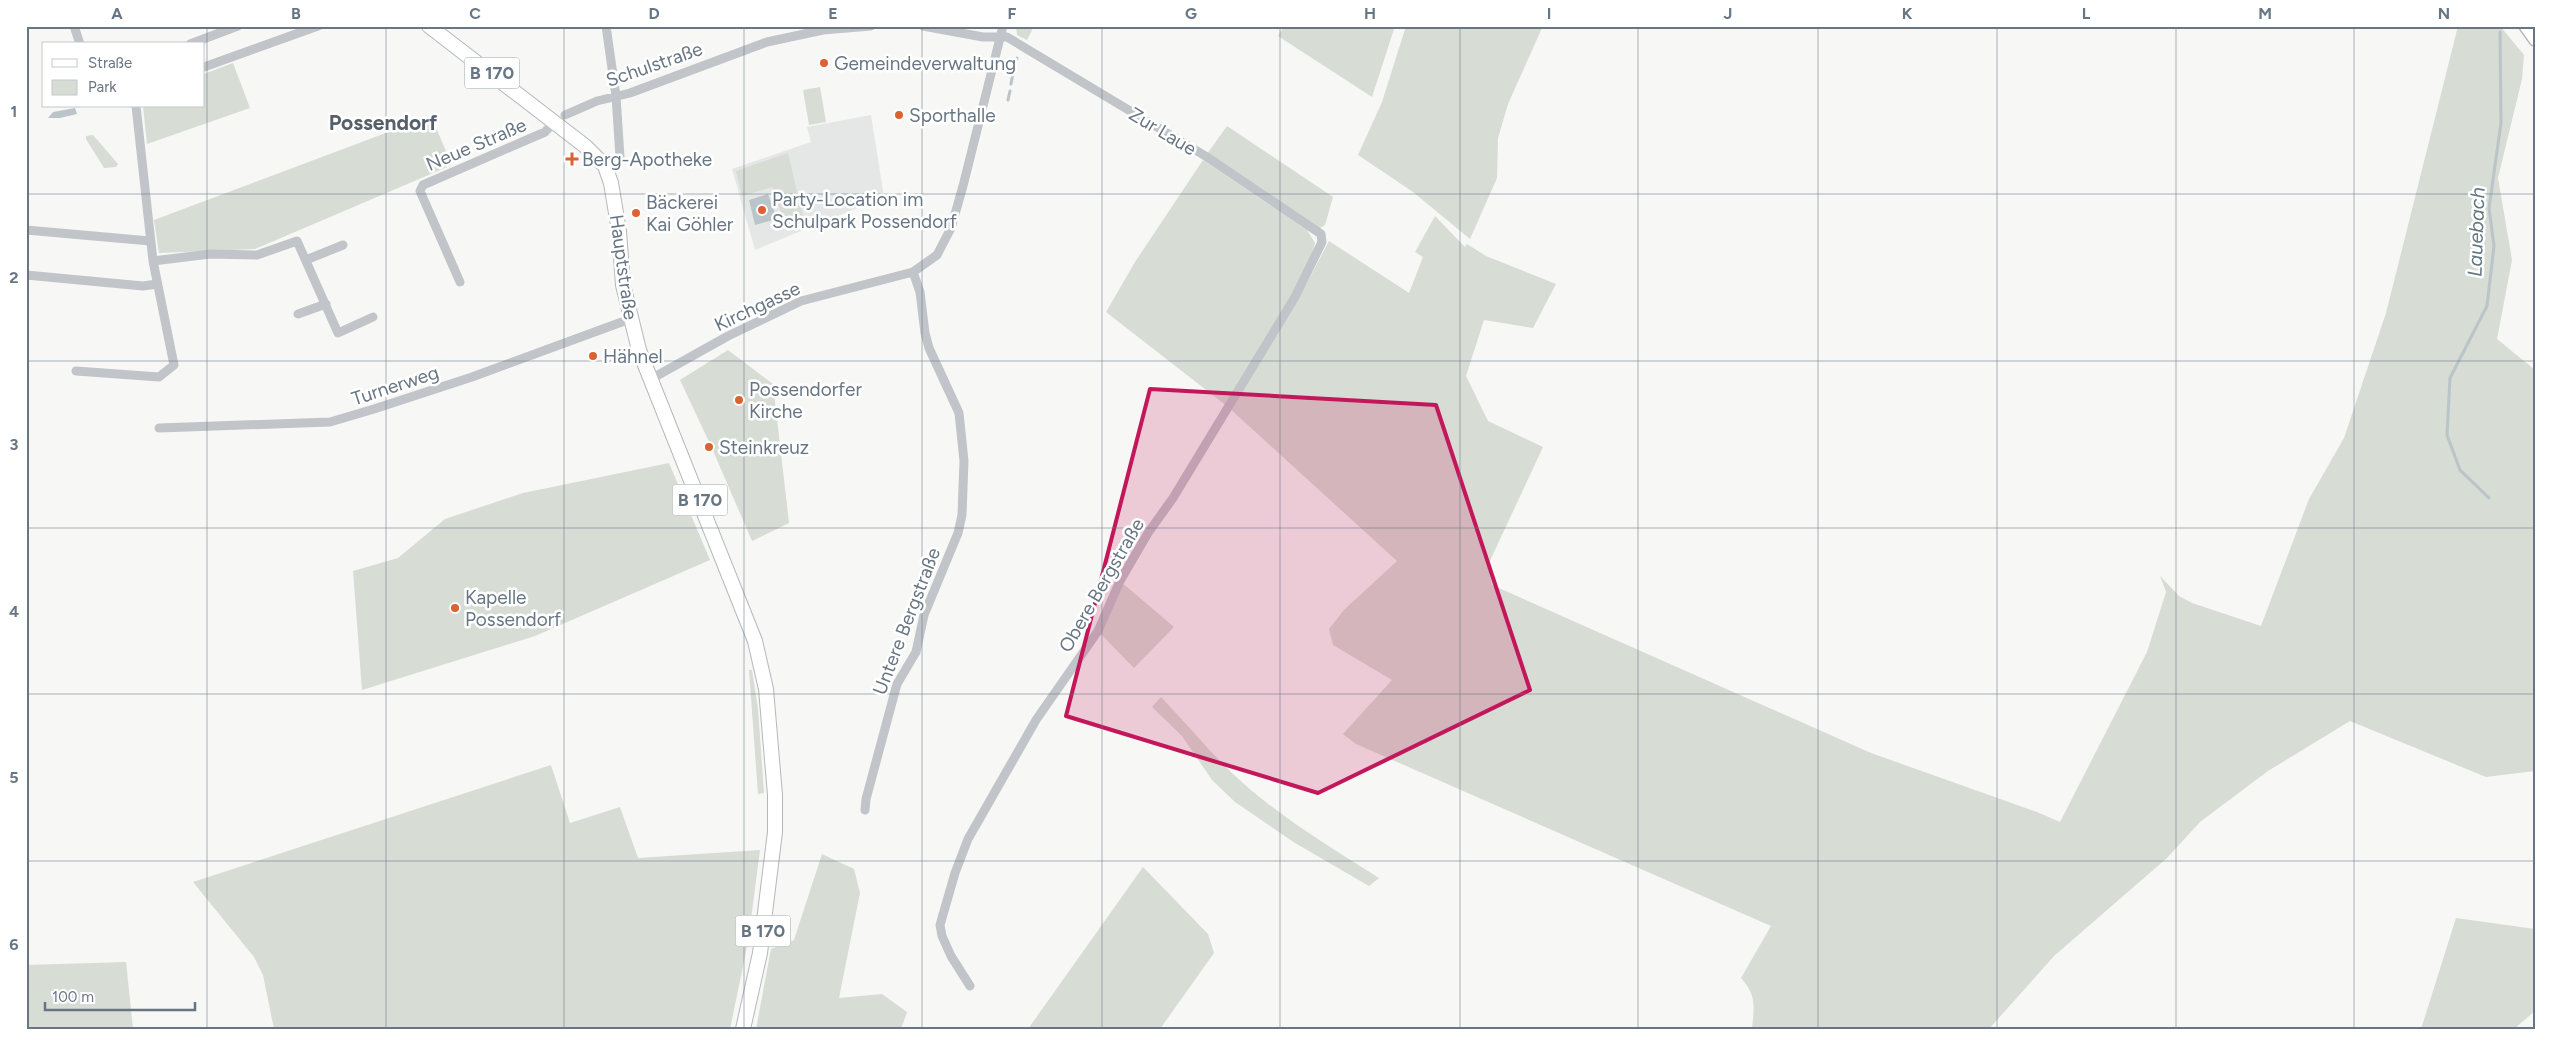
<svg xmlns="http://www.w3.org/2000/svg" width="2561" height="1055" font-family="Figtree,sans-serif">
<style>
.built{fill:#e5e6e6}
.green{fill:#d7dcd4}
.water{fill:#bac4c9}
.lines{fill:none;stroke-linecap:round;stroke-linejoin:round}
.stream{stroke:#bac4c9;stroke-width:3}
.secondary-casing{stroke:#b3b8bd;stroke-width:14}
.primary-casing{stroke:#b4b8bc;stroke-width:16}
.street{stroke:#c1c4c8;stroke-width:9}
.secondary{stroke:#fff;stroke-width:11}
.primary{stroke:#fff;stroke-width:14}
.marked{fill:#c2185b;fill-opacity:0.2;stroke:#c2185b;stroke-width:4;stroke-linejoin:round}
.grid{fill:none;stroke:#687684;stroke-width:1;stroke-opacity:0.55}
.poi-dot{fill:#db6232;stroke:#fff;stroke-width:2}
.labels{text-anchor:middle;stroke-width:5;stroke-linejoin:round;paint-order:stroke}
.shield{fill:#fff;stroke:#959fa9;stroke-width:1}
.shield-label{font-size:18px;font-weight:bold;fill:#687684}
.poi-label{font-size:19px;fill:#687684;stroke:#fff;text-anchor:start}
.street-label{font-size:19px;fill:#687684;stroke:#fff}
.water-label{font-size:20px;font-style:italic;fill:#637780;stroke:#fff}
.quarter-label{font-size:21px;font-weight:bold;fill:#55606a;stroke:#fff}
.neatline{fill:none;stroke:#687684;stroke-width:2}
.grid-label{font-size:16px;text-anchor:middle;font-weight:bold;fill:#687684}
</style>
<rect width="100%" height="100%" fill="#f7f7f5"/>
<path class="built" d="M871,115L884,197L755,250L732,169L811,142L807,127Z"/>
<path class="green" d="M1016,26H1034L1027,40L1017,35Z
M1284,26H1395L1372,97L1278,36Z
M1406,26L1542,28L1508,104L1498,138L1497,178L1470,239L1413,192L1358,155L1382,102Z
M2458,26H2500L2524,55L2522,79L2498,178L2512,260L2497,339L2535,370V771L2486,777L2350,721L2268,771L2200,822L2167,858L2054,956L1989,1029H1752C1754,1006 1757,996 1741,978L1771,926L1356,744L1343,734L1392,680L1333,645L1329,629L1344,610L1397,561L1228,407L1106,312L1135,262L1203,160L1307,230L1315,243L1299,298L1329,241L1409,293L1423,257L1415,252L1435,216L1465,247L1467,244L1486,256L1556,284L1533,328L1484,320L1466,376L1488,421L1543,447L1488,565L1492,585L1871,753L2037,812L2060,822L2147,652L2166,592L2160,576L2179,596L2192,603L2261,626L2309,499L2344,438L2386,313Z
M233,63L250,108L147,144L143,106H204V74Z
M820,87L826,122L809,125L803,90Z
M431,116L452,165L255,249L159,253L154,220Z
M1227,126L1333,197L1325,225L1318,229L1207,154Z
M93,135L118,164L116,167L104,168L86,139V136Z
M788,153L804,222L787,229L772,187L742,196L736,171Z
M728,350L773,384L789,523L752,541L711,446L680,380Z
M669,463L710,560L535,636L362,690L353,571L398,558L445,519L523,493Z
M1120,581L1174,627L1134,668L1098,631Z
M749,670H752L758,709L764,793L758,794Z
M1161,697C1185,722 1207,749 1232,773C1275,814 1328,846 1379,878L1369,886L1295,843L1235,802L1212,780L1182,736L1152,707Z
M551,765L570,823L620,807L638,858L760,850L748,942L730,1029H274L263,975L254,957L193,882Z
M822,854L854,869L860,893L839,998L882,994L907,1012L901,1029H756L771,949L794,940Z
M1143,867L1208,934L1214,953L1160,1029H1028Z
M2456,918L2535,929V1011L2514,1029H2421Z
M126,962L133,1029H26V965Z"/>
<path class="water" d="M75,108L77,114L60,118H48L53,112Z
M768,194L777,219L755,225L749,200Z"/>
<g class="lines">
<path class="stream" d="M1016,60L1017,58
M1011,84L1014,67
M1008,100L1010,91
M2489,498L2460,470L2447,435L2450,378L2487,306L2494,246L2489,208L2501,123L2500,32"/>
<g class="secondary-casing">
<path id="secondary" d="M2525,26L2535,40"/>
</g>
<g class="primary-casing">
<path id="primary" d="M429,26L585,146L605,166L611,183L619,231L623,285L639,350L755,641L766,689L775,795V832L760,953L743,1029"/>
</g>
<path class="street" d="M74,26L80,44
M606,26L616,96L620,157
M923,26L983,37H1007L1207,157L1321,234L1322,242L1295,297L1173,498L1148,533L1120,581L1098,631L1036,720L968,839L955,873L940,925L942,936L951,956L970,986
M190,44L238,26
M204,67L318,26
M565,115L597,101L630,93L767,42L823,30L871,26
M26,230L150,241
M306,260L343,245
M153,261L210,254L257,255L297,241L338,333L373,317
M26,275L143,286L157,284
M460,282L420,191L423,185L545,132L554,122
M298,314L326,304
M76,371L159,377L174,365L153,261L136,106
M651,379L728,336L801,301L913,272L937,255L951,228L963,186L1003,26
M159,428L330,422L374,409L472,377L630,319
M865,810L866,799L897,684L916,652L924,615L958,533L962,515L964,461L959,413L929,348L925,333L920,292L913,272"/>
<use href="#secondary" class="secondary"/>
<use href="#primary" class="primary"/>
</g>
<path class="marked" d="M1150,389L1436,405L1530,690L1318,793L1066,716Z"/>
<path class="grid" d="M207,26V1029M386,26V1029M564,26V1029M744,26V1029M922,26V1029M1102,26V1029M1280,26V1029M1460,26V1029M1638,26V1029M1818,26V1029M1997,26V1029M2176,26V1029M2354,26V1029M26,194H2535M26,361H2535M26,528H2535M26,694H2535M26,861H2535"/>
<g class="poi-dot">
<circle cx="824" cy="63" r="5"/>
<circle cx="899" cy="115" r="5"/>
<path d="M569.5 151.5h5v5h5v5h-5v5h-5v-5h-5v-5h5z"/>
<circle cx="762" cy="210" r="5"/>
<circle cx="636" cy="213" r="5"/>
<circle cx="593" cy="356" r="5"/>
<circle cx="739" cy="400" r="5"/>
<circle cx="709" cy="447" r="5"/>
<circle cx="455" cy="608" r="5"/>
</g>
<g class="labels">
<g class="shield">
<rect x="464.5" y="57.5" width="55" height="31" rx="4"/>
<rect x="672.5" y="484.5" width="55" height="31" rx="4"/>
<rect x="735.5" y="915.5" width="55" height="31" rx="4"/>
</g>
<g class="shield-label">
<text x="492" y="79">B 170</text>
<text x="700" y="506">B 170</text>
<text x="763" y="937">B 170</text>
</g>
<g class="poi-label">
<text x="834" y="70">Gemeindeverwaltung</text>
<text x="909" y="122">Sporthalle</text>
<text x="582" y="166">Berg-Apotheke</text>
<text x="772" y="206">Party-Location im<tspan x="772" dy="22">Schulpark Possendorf</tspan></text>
<text x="646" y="209">Bäckerei<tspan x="646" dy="22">Kai Göhler</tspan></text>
<text x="603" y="363">Hähnel</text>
<text x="749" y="396">Possendorfer<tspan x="749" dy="22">Kirche</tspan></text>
<text x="719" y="454">Steinkreuz</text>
<text x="465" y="604">Kapelle<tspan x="465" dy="22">Possendorf</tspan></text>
</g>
<g class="street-label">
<text transform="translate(654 64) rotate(-19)" y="7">Schulstraße</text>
<text transform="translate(1163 131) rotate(31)" y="7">Zur Laue</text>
<text transform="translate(476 144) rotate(-23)" y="7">Neue Straße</text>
<text transform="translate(624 267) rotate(82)" y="7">Hauptstraße</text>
<text transform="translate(757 306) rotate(-25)" y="7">Kirchgasse</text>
<text transform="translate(395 385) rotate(-18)" y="7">Turnerweg</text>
<text transform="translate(1101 585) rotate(-60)" y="7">Obere Bergstraße</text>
<text transform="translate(906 621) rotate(-69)" y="7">Untere Bergstraße</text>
</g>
<g class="water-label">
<text transform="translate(2476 232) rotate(-88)" y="7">Lauebach</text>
</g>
<g class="quarter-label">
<text x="383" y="130">Possendorf</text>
</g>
</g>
<rect width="2561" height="1055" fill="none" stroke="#ffffff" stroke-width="55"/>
<rect x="42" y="42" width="162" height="65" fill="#ffffff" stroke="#c3c8ce"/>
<rect x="52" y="59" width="25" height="8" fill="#ffffff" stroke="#c3c8ce"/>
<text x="88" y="68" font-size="15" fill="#687684">Straße</text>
<rect x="52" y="80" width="25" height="15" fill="#d7dcd4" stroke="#c3c8ce"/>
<text x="88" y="92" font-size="15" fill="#687684">Park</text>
<path d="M45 1002v8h150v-8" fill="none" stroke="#687684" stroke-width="2.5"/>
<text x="52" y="1002" font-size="15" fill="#687684" stroke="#ffffff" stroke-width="4" paint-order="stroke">100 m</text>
<rect x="28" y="28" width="2506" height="1000" class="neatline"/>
<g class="grid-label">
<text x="117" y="19">A</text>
<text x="296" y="19">B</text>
<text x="475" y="19">C</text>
<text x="654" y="19">D</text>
<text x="833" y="19">E</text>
<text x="1012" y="19">F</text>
<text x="1191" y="19">G</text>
<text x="1370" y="19">H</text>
<text x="1549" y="19">I</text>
<text x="1728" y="19">J</text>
<text x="1907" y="19">K</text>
<text x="2086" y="19">L</text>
<text x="2265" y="19">M</text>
<text x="2444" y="19">N</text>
<text x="14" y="117">1</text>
<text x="14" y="283">2</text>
<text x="14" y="450">3</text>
<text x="14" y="617">4</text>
<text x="14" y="783">5</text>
<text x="14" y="950">6</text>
</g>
</svg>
